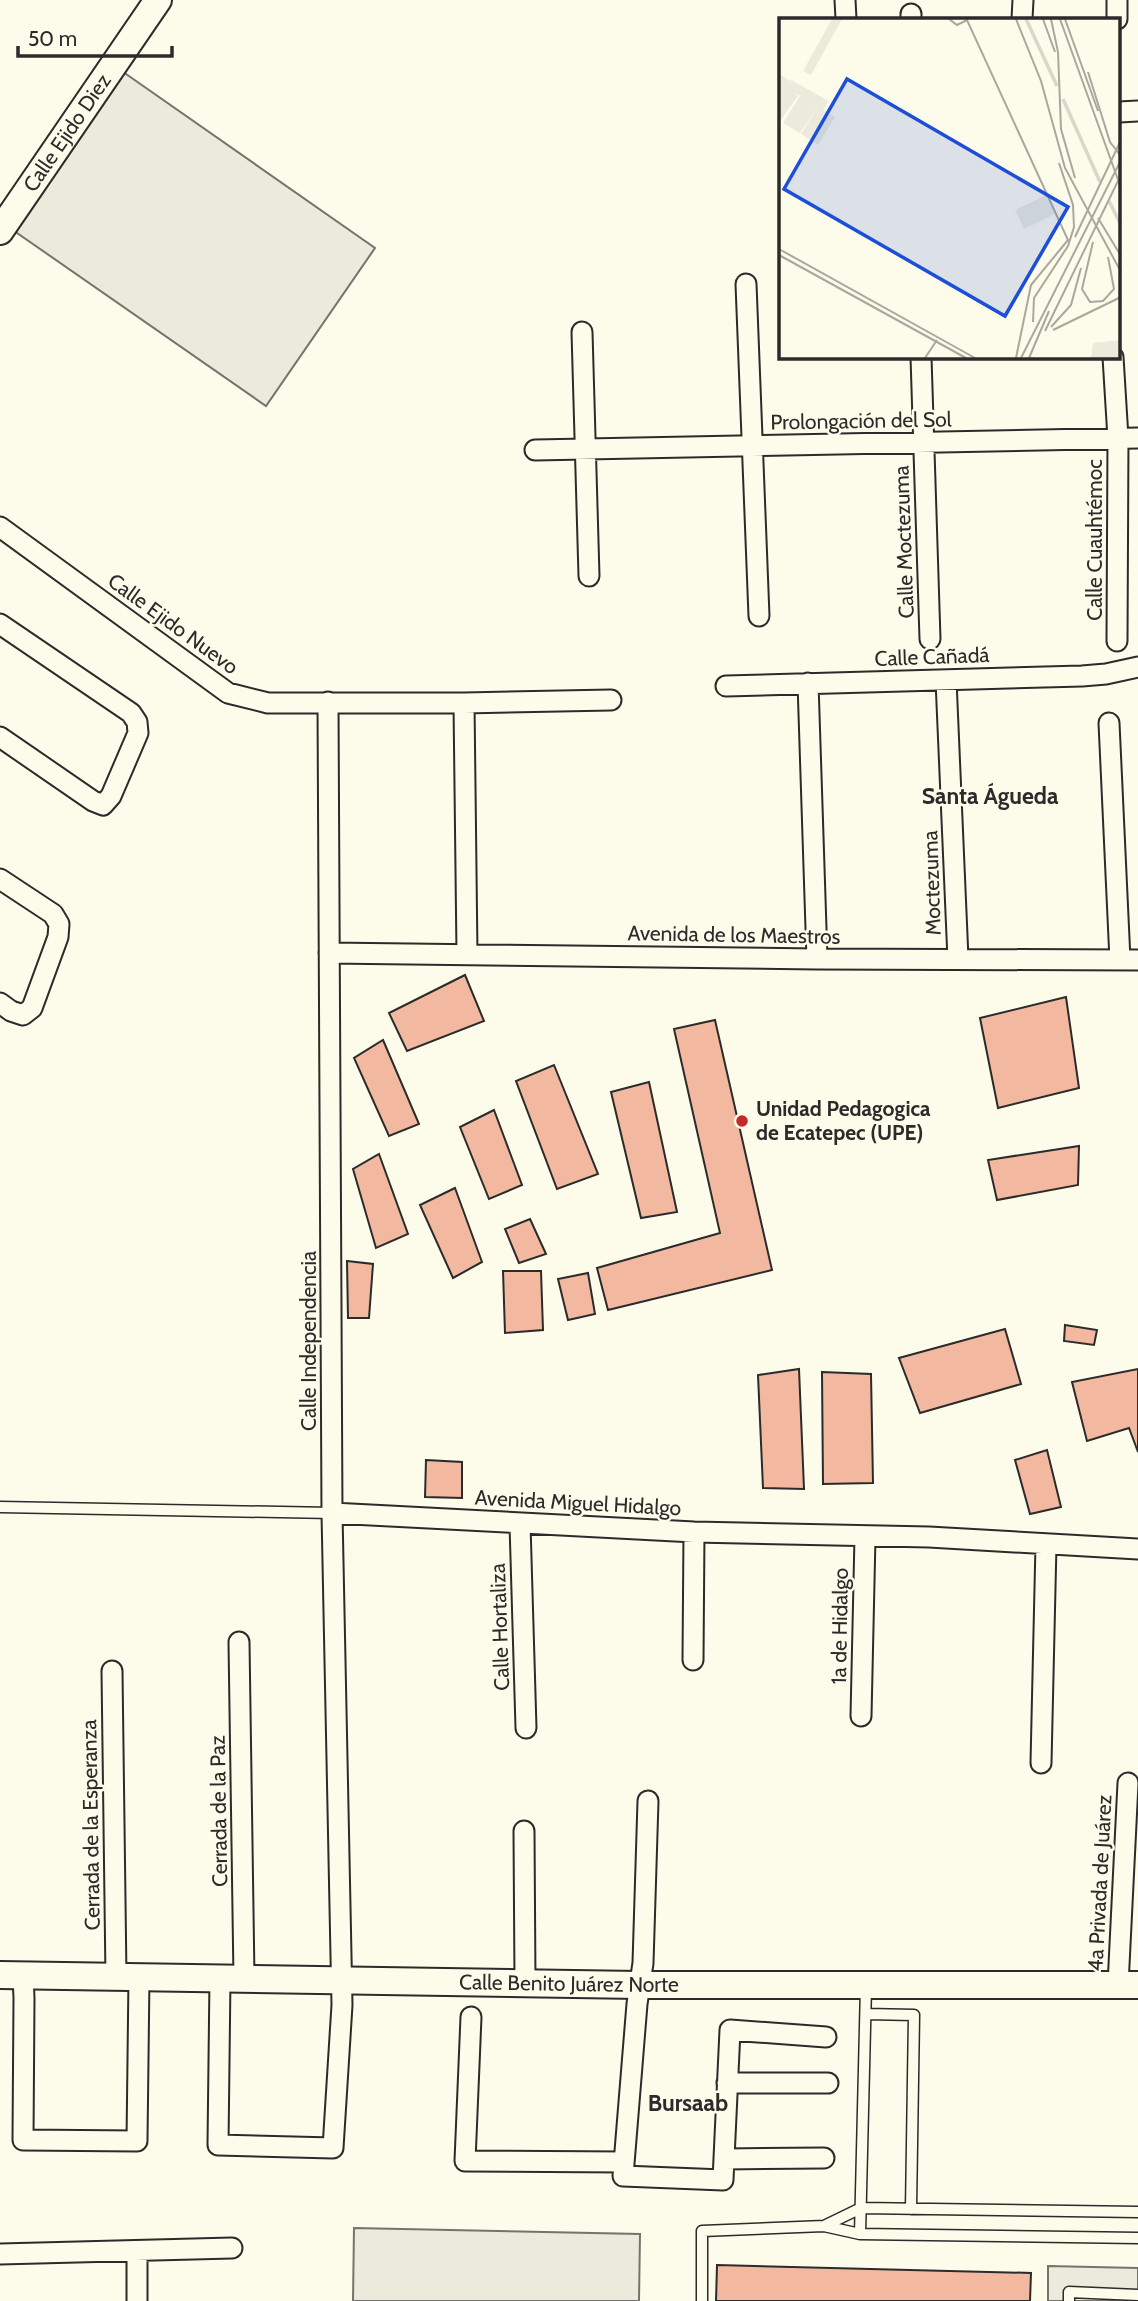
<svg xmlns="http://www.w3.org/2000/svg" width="1138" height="2301" font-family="Cabin,sans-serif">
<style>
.grass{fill:#ecebdb;stroke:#74746e;stroke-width:2}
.parking{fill:#eceadb;stroke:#74746e;stroke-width:2}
.building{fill:#f2b8a0;stroke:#2b2b2b;stroke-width:2}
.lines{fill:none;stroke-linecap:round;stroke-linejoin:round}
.lane-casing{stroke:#2b2b2b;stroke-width:13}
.street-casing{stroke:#2b2b2b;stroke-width:23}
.secondary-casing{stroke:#2b2b2b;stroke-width:30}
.lane{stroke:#fdfbea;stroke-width:10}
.street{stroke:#fdfbea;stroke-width:19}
.secondary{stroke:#fdfbea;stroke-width:26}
.poi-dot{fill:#c62828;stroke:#fdfbea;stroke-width:2.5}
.labels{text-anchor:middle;stroke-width:5;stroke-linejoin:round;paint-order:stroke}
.street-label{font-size:21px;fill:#2b2b2b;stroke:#fdfbea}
.poi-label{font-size:21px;font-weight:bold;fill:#2b2b2b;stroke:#fdfbea;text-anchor:start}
.neighbourhood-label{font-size:23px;font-weight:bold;fill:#2b2b2b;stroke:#fdfbea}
.inset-river{fill:none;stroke:#d8d7c9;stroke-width:3.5}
.inset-road{fill:none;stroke:#a9a89e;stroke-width:2}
.view{fill:#1d4ed8;fill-opacity:0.15;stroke:#1d4ed8;stroke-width:3.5}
.inset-edge{fill:none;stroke:#2b2b2b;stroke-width:3.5}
</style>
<rect width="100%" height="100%" fill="#fdfbea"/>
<path class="grass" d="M116,67L375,248L266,406L7,226Z
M354,2228L640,2234L639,2301H353Z"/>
<path class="parking" d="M1048,2266L1138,2268V2301H1048Z"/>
<path class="building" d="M465,975L484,1021L407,1051L389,1013Z
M1066,997L1079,1088L998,1108L980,1018Z
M715,1020L772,1270L608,1310L597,1268L720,1233L674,1029Z
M383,1040L419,1124L389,1136L354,1058Z
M554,1065L598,1174L557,1189L516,1081Z
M649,1082L677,1212L641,1218L611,1092Z
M494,1110L522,1185L489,1199L460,1127Z
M1079,1146L1078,1185L997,1200L988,1160Z
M379,1154L408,1234L376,1248L353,1169Z
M455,1188L482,1262L453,1278L420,1205Z
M530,1219L546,1254L519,1263L505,1229Z
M347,1261L373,1264L369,1318H348Z
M503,1271H541L543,1330L505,1333Z
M588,1273L595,1314L568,1320L558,1279Z
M1065,1325L1097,1330L1094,1345L1064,1341Z
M1005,1329L1021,1384L920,1413L899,1358Z
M799,1369L804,1489L763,1488L758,1375Z
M1138,1369V1452L1129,1428L1087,1441L1072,1382Z
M822,1372L871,1374L873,1483L823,1484Z
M1047,1450L1061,1507L1030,1514L1015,1460Z
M426,1460L462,1462V1498L425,1497Z
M717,2265L1031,2273L1030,2301H716Z"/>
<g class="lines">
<g class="lane-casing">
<path id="lane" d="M0,1507L332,1513
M866,2014L914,2015L911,2209
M824,2226L861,2208L1138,2212
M860,2234L866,1986
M702,2301V2231L824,2226L860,2234L1138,2238
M1069,2301V2292L1138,2295"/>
</g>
<g class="street-casing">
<path id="street" d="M845,0L846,19
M911,14V19
M1022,19L1023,0
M1117,19V0
M1119,112L1138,111
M746,284L759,616
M582,332L589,576
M921,357L930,639
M1113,357L1118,438L1117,641
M535,450L1138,438
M0,527L228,693L268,703H464L611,700
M0,624L131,713L137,722L138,733L111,796L103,805L93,801L0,737
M946,680L958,959
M808,683L817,959
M726,686L1082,676L1106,674L1138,667
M464,703L467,954
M1109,723L1120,960
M0,879L53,914L59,924L58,937L32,1008L23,1015L11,1011L0,1003
M329,953L817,959L1138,960
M332,1513L694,1532L929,1537L1138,1549
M520,1524L526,1728
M239,1642L244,1978
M693,1660L694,1532
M112,1671L116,1977
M861,1716L865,1537
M1041,1763L1046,1544
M648,1801L643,1963L637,2004L623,2176L723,2180L730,2030L826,2037
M524,1831L525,1983
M23,1976L24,1998L23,2140L137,2141L139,1977
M220,1978L218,2145L333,2148L342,2005L332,1513L328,702
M1118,1985L1128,1783
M471,2017L465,2161L624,2162
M727,2083H828
M724,2159L824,2158
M137,2251V2301
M0,2254L232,2248"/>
</g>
<g class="secondary-casing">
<g id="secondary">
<path id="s1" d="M0,231L158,0"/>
<path id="s2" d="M0,1975L639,1985H1138"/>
</g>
</g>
<use href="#lane" class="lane"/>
<use href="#street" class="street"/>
<use href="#secondary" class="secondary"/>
</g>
<circle class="poi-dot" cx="742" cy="1121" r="7"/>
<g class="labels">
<g class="street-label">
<text dy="7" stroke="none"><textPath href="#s1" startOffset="119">Calle Ejido Diez</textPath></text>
<text transform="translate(861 421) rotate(-1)" y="7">Prolongación del Sol</text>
<text transform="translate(1095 540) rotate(-90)" y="7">Calle Cuauhtémoc</text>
<text transform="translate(904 542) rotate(-92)" y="7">Calle Moctezuma</text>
<text transform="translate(173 624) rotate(36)" y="7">Calle Ejido Nuevo</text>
<text transform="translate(932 657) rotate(-2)" y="7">Calle Cañadá</text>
<text transform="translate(932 883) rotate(-92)" y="7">Moctezuma</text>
<text transform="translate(734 935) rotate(1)" y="7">Avenida de los Maestros</text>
<text transform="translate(309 1341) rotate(-90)" y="7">Calle Independencia</text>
<text transform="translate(578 1503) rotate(3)" y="7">Avenida Miguel Hidalgo</text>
<text transform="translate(840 1626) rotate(-89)" y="7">1a de Hidalgo</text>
<text transform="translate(500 1627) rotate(-92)" y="7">Calle Hortaliza</text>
<text transform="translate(219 1811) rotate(-91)" y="7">Cerrada de la Paz</text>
<text transform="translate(91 1825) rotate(-91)" y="7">Cerrada de la Esperanza</text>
<text transform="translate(1100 1883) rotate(-87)" y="7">4a Privada de Juárez</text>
<text dy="7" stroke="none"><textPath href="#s2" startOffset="569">Calle Benito Juárez Norte</textPath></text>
</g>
<g class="poi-label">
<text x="756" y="1116">Unidad Pedagogica<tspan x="756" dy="24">de Ecatepec (UPE)</tspan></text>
</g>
<g class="neighbourhood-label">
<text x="990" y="804">Santa Águeda</text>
<text x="688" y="2111">Bursaab</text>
</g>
</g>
<g transform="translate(779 18)">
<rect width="341" height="341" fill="#fdfbea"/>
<path d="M0,56L11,63L7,71L12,62L50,83L44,92L56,99L39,127L22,116L39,88L21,115L4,105L21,78L14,74L19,78L0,104ZM267,177L276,196L245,211L236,192Z" fill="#ecebdb"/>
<path d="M53,1H63L32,57L24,53ZM341,322V340H312L314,325Z" fill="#ecebdb"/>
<path class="inset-river" d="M247,1L278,68M284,81L321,164M330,183L342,207"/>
<path class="inset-road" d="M170,1L178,7L188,2L289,222L252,267L237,340M237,1L262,63L286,150L342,254M264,1L276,34M272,1L279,34L282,111L296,160M281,1L342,170M286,1L319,93M309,54L331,124L342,138M319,200L342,238M296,219L342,122M314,224L303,271L311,284L324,283L335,271L329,239M0,231L196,340M0,237L187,340M254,304L255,280L289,228L295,209L294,187L280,145M272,309L292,287L302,250M274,312L342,279M266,313L339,163M146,340L158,322M242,340L342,142M250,340L270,293"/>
<path class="view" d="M68,61L289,189L226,298L5,171Z"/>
<rect width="341" height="341" class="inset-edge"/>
</g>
<path d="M18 46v10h154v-10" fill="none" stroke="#2b2b2b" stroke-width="3.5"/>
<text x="28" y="46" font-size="21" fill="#2b2b2b" stroke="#fdfbea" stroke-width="5" paint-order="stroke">50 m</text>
</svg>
